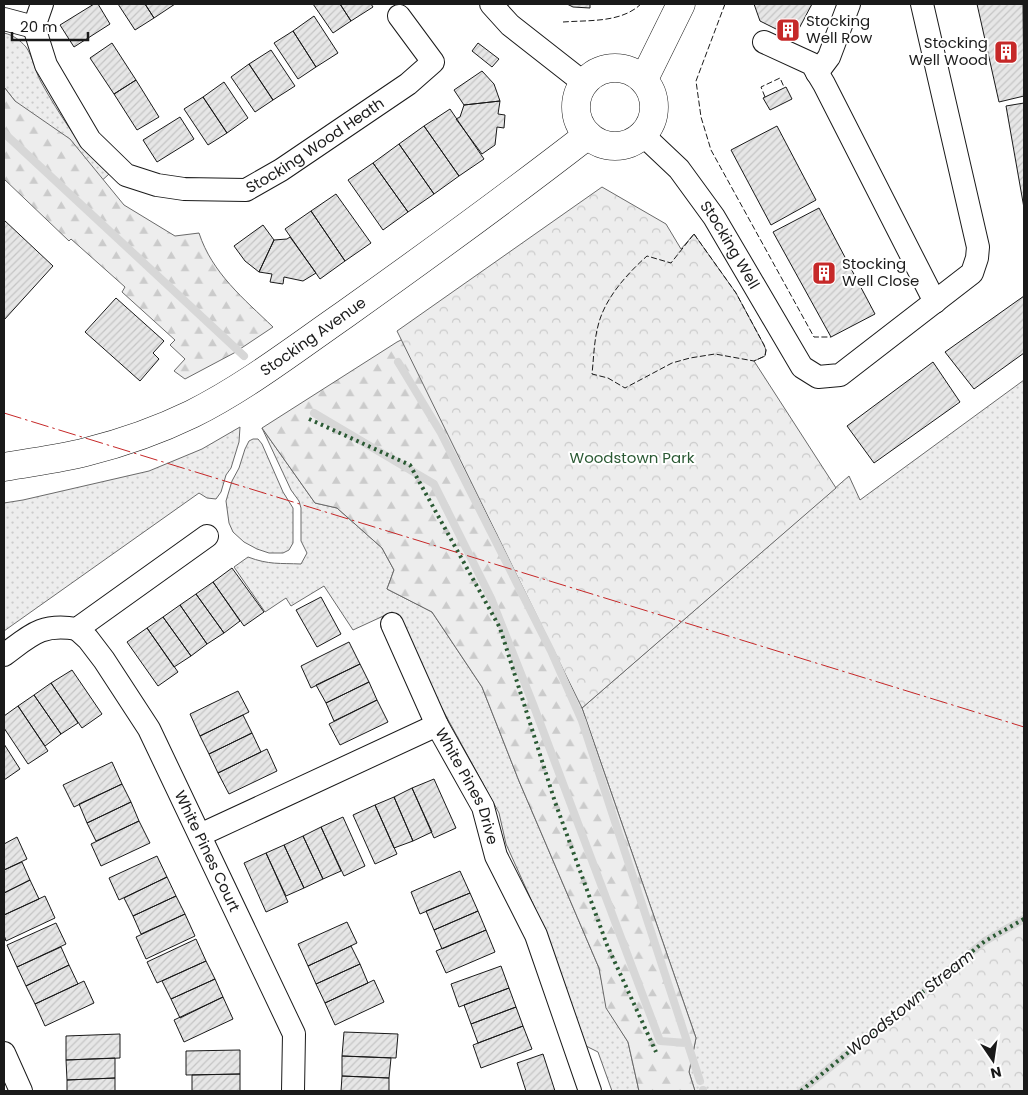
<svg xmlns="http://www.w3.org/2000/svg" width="1028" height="1095" font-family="Poppins,sans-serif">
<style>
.grass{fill:url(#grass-dots);stroke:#6a6a6a}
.forest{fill:url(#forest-firs);stroke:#6a6a6a}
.park{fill:url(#park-crowns);stroke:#6a6a6a}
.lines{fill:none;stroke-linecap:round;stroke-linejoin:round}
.stream{stroke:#d7d7d7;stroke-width:8}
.building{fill:url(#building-hatch);stroke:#1a1a1a}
.minor-casing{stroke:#1a1a1a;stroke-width:24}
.tertiary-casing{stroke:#1a1a1a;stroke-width:29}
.minor{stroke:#fff;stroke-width:22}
.tertiary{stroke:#fff;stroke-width:28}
.hedge{stroke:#2b5a34;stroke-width:4;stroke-dasharray:2.5 4;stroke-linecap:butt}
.fence{stroke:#1a1a1a;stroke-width:1;stroke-dasharray:6 2.5;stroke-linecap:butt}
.power{stroke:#c62828;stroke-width:1;stroke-dasharray:18 4 2.5 4;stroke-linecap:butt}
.labels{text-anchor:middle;stroke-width:4;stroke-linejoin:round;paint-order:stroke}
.poi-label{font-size:15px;fill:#1a1a1a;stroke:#fff;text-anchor:start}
.street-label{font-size:15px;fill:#1a1a1a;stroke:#fff}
.park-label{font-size:15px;fill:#2b5a34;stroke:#fff}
.water-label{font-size:16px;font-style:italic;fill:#1a1a1a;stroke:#fff}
</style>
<defs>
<pattern id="grass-dots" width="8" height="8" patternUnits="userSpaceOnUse" patternTransform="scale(1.25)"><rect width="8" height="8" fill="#ededed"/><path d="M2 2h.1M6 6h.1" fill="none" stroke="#cbcbcb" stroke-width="1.8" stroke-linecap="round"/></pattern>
<pattern id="forest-firs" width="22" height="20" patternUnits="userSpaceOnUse" patternTransform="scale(1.25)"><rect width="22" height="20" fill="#ededed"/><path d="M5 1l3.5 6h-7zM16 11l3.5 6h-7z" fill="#cbcbcb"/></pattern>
<pattern id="park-crowns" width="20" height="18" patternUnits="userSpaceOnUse" patternTransform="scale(1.25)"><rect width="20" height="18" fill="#ededed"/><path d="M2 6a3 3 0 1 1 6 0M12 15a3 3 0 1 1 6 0" fill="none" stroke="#cbcbcb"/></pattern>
<pattern id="building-hatch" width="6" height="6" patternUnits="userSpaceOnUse" patternTransform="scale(1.25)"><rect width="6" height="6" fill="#e6e6e6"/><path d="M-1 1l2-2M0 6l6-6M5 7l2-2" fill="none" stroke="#c5c5c5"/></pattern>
</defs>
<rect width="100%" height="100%" fill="#fff"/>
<path class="grass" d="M4,33C13,35 20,40 26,47C33,57 35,71 41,82C59,114 81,149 109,174L97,185L15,101L4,87Z
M1024,380V919L985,941L801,1091H695L689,1072L696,1038L582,708L849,476L860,500Z
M240,427L239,442L231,468L226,475L221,492L216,499L207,498L199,493L4,631V503L23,500L149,471L202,449Z
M262,428L315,503L337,508L382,548L394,570L387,589L432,612L482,687L519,781L599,968L607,1008L628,1042L639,1091H612L598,1052L586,1046L543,926L506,844L499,813L439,703L399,617L392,612L353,630L324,586L291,606L286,598L265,612L234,567L248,557C269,565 280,563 301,564L307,553L301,541V508L299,501L291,490Z
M253,439H258L262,444L283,492L293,508V543L289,550L283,553H269L257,549L244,542L233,532L229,523L226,501L232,481L239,468L245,449L249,441Z"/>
<path class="forest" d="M4,87L15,101L70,139L124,205L175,236L199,233C212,273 244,299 273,327L234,353L185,379L174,371L185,359L170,345L175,340L122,292L125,287L71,239L69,241L4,179Z
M413,334L582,699V708L696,1038L689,1072L695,1091H639L628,1042L606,1008L599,968L519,781L482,687L432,612L387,589L394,570L382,548L337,508L315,503L262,428L397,342Z"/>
<path class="park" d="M602,187L666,224L681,249L694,234L736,293L764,345L766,350L765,356L754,361L836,488L582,708L397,331Z
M1024,919V1091H801L985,941Z"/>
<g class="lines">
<path class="stream" d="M4,133L244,356
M398,362L441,433L551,651L582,721L700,1081
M314,413L434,484L491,598L533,704L660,1041L687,1043
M703,1090V1091
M801,1091L985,941L1024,919"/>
</g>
<path class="building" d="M94,4H98L110,24L74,47L60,25Z
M118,4H145L154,18L135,30Z
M145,4H175L154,18Z
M313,4H340L351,21L333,33Z
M340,4H371L373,7L351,21Z
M567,4H590V8L573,7Z
M754,4H812L794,38L760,21Z
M977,4H1023L1024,96L999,102Z
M314,16L338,53L316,67L293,31Z
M293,31L316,67L298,79L274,43Z
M112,43L136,80L114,94L90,58Z
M478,43L499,59L492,67L472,51Z
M271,50L295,86L273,100L249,64Z
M249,64L273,100L255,112L231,77Z
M482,71L494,84L500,101L464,105L454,90Z
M136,80L159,117L137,130L114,94Z
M224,82L248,118L227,133L203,97Z
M786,87L792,99L770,110L763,98Z
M203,97L227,133L208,145L184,109Z
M500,101L498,114L505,115L504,128L497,127L495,145L482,154L456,119L460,117L464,105Z
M1024,103V208L1006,106Z
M450,109L484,159L459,176L424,126Z
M180,117L194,139L157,162L143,140Z
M424,126L459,176L434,194L399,144Z
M777,126L816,200L771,225L731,150Z
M399,144L434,194L408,212L373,163Z
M373,163L408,212L383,230L348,180Z
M336,194L371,243L345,261L311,211Z
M819,208L875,314L831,337L773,232Z
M311,211L345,261L320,279L285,229Z
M4,220L53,266L4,320Z
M263,225L274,240L259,272L245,261L234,246Z
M290,237L316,273L303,281L284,277L283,284L270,282L272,274L259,272L274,240L287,239Z
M1024,296V353L974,389L945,352Z
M116,298L164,341L153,353L159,359L140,381L85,332Z
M933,362L960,402L874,463L847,426Z
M232,568L264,612L244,626L213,582Z
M213,582L240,621L224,633L196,594Z
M196,594L224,633L207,644L180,605Z
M321,597L341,634L317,647L296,610Z
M180,605L207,644L191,656L163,617Z
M163,617L191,656L174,667L147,628Z
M147,628L178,672L158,686L127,642Z
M349,642L360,664L311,688L301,666Z
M360,664L369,682L326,703L316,685Z
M72,670L102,714L82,728L51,683Z
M369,682L377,700L334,721L326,703Z
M51,683L78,723L61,734L34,695Z
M238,691L249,712L200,736L190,714Z
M34,695L61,734L45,746L18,706Z
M377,700L388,722L340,745L329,724Z
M18,706L48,751L28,764L4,728V716Z
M243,715L252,733L209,754L200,736Z
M252,733L261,752L218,773L209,754Z
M4,744L20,769L4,780Z
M267,749L277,771L229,794L218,773Z
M112,762L122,784L74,807L63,785Z
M434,779L456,828L434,838L412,788Z
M122,784L131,802L87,823L79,804Z
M412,788L432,832L413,841L394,797Z
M394,797L413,841L394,848L375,805Z
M131,802L139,821L96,841L87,823Z
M375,805L397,854L375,864L353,815Z
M343,817L365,866L344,876L321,827Z
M139,821L150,843L101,866L91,844Z
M321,827L341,871L323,879L303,836Z
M303,836L323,879L304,888L284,845Z
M17,837L27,859L4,870V844Z
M284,845L304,888L286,896L266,853Z
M266,853L288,902L266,912L244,863Z
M157,856L167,877L119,900L109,878Z
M22,862L30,880L4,893V870Z
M460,871L470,893L420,914L411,892Z
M167,877L176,896L133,916L124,898Z
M30,880L39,899L4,915V893Z
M470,893L478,911L434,930L426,911Z
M45,896L55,918L6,941L4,935V915Z
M176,896L185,914L141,934L133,916Z
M478,911L486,930L442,949L434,930Z
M185,914L195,936L146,959L136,937Z
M347,922L357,943L308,966L298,944Z
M56,923L66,944L17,967L7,945Z
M486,930L495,952L446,973L436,951Z
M196,939L206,961L157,983L147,962Z
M351,946L360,964L316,984L308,966Z
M61,947L69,965L26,986L17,967Z
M206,961L215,979L171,999L162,981Z
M360,964L368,983L325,1003L316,984Z
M69,965L78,984L35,1004L26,986Z
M501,966L509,988L459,1007L451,984Z
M215,979L223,997L180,1018L171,999Z
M374,980L384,1002L335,1025L325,1003Z
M84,981L94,1003L45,1026L35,1004Z
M509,988L516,1007L471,1024L464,1005Z
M223,997L233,1019L184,1042L174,1020Z
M516,1007L523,1026L478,1043L471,1024Z
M523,1026L532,1049L481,1068L473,1045Z
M344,1032L398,1034L396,1058L342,1056Z
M120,1034V1058L66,1060V1036Z
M240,1050V1074L186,1075V1051Z
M543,1054L555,1091H526L517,1063Z
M342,1056L391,1058L389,1078L342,1076Z
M115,1058V1078L67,1080L66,1060Z
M240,1074V1091H192V1075Z
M342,1076L389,1078V1091H341Z
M115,1078V1091H67V1080Z"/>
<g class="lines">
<g class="minor-casing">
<g id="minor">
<path d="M491,4L510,25L584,83"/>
<path d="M4,19L34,27L42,4"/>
<path id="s1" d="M34,27L46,65L90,140L126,175L157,185L184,189L246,190L281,170L408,84L433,62L399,16"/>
<path d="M764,42L812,64L824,84L935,302"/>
<path d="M817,73L829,57L849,4"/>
<path id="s2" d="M643,135L679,169L714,217L802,367L818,377L840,375L972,273L977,258L978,247L922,4"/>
<path d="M392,624L437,725"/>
<path id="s3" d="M77,629L88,639L104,660L149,729L294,1034L293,1091"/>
<path d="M4,655C31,635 41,623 77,629L207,536"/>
<path id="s4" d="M200,835L437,725L483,807L496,856L536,935L590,1091"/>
<path d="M4,1053L21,1091"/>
</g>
</g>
<g class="tertiary-casing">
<g id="tertiary">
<circle cx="615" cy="107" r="39"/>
<path d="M644,79L681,4"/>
<path id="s5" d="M4,467C31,462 59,459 86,452C122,443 159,430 192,414C246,387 295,349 344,315C427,256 508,197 588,135"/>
</g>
</g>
<use href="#minor" class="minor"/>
<use href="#tertiary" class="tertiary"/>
<path class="hedge" d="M309,419L410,465L500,628L555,802L607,945L656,1052
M801,1091L985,941L1024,919"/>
<path class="fence" d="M725,4L696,81L701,117L711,150L814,337H831
M563,22C589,20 621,23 641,4
M765,97L761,87L780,78L784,87
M694,234L736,293L764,345L766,350L765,356L754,361L715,354L690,358L672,363L625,388L608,378L592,374C594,355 594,337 600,319C608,295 628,273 647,256L671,263Z"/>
<path class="power" d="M4,413L1024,727"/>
</g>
<defs>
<g id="building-square" transform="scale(1.25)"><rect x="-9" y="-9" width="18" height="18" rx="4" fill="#c62828" stroke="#fff"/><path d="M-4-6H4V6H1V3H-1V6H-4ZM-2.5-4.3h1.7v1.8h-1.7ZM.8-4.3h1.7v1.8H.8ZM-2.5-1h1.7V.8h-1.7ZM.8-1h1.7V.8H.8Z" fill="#fff"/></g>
</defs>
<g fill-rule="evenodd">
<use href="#building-square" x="788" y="30"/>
<use href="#building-square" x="1006" y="52"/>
<use href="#building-square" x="824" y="273"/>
</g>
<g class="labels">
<g class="poi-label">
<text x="806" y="26">Stocking<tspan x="806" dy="17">Well Row</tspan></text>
<text x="988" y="48" text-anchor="end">Stocking<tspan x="988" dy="17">Well Wood</tspan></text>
<text x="842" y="269">Stocking<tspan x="842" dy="17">Well Close</tspan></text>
</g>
<g class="street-label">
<text dy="5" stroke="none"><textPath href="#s1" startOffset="381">Stocking Wood Heath</textPath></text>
<text dy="5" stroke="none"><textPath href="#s2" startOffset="141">Stocking Well</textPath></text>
<text dy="5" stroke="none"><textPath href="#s5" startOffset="340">Stocking Avenue</textPath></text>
<text dy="5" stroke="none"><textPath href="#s4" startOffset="330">White Pines Drive</textPath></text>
<text dy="5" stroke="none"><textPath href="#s3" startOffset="259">White Pines Court</textPath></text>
</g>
<g class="park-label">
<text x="632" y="463">Woodstown Park</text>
</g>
<g class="water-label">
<text transform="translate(910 1002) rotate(-39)" y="6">Woodstown Stream</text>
</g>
</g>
<rect width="1028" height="1095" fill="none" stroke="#1a1a1a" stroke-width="10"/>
<g transform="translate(993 1060) rotate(167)" stroke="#ffffff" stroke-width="4" paint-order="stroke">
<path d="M0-4L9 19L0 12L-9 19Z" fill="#1a1a1a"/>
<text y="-8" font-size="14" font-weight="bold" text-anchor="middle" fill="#1a1a1a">N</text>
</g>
<path d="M12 32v8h76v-8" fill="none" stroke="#1a1a1a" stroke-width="2.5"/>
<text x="20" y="32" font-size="15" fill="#1a1a1a" stroke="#ffffff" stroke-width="4" paint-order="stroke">20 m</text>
</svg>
